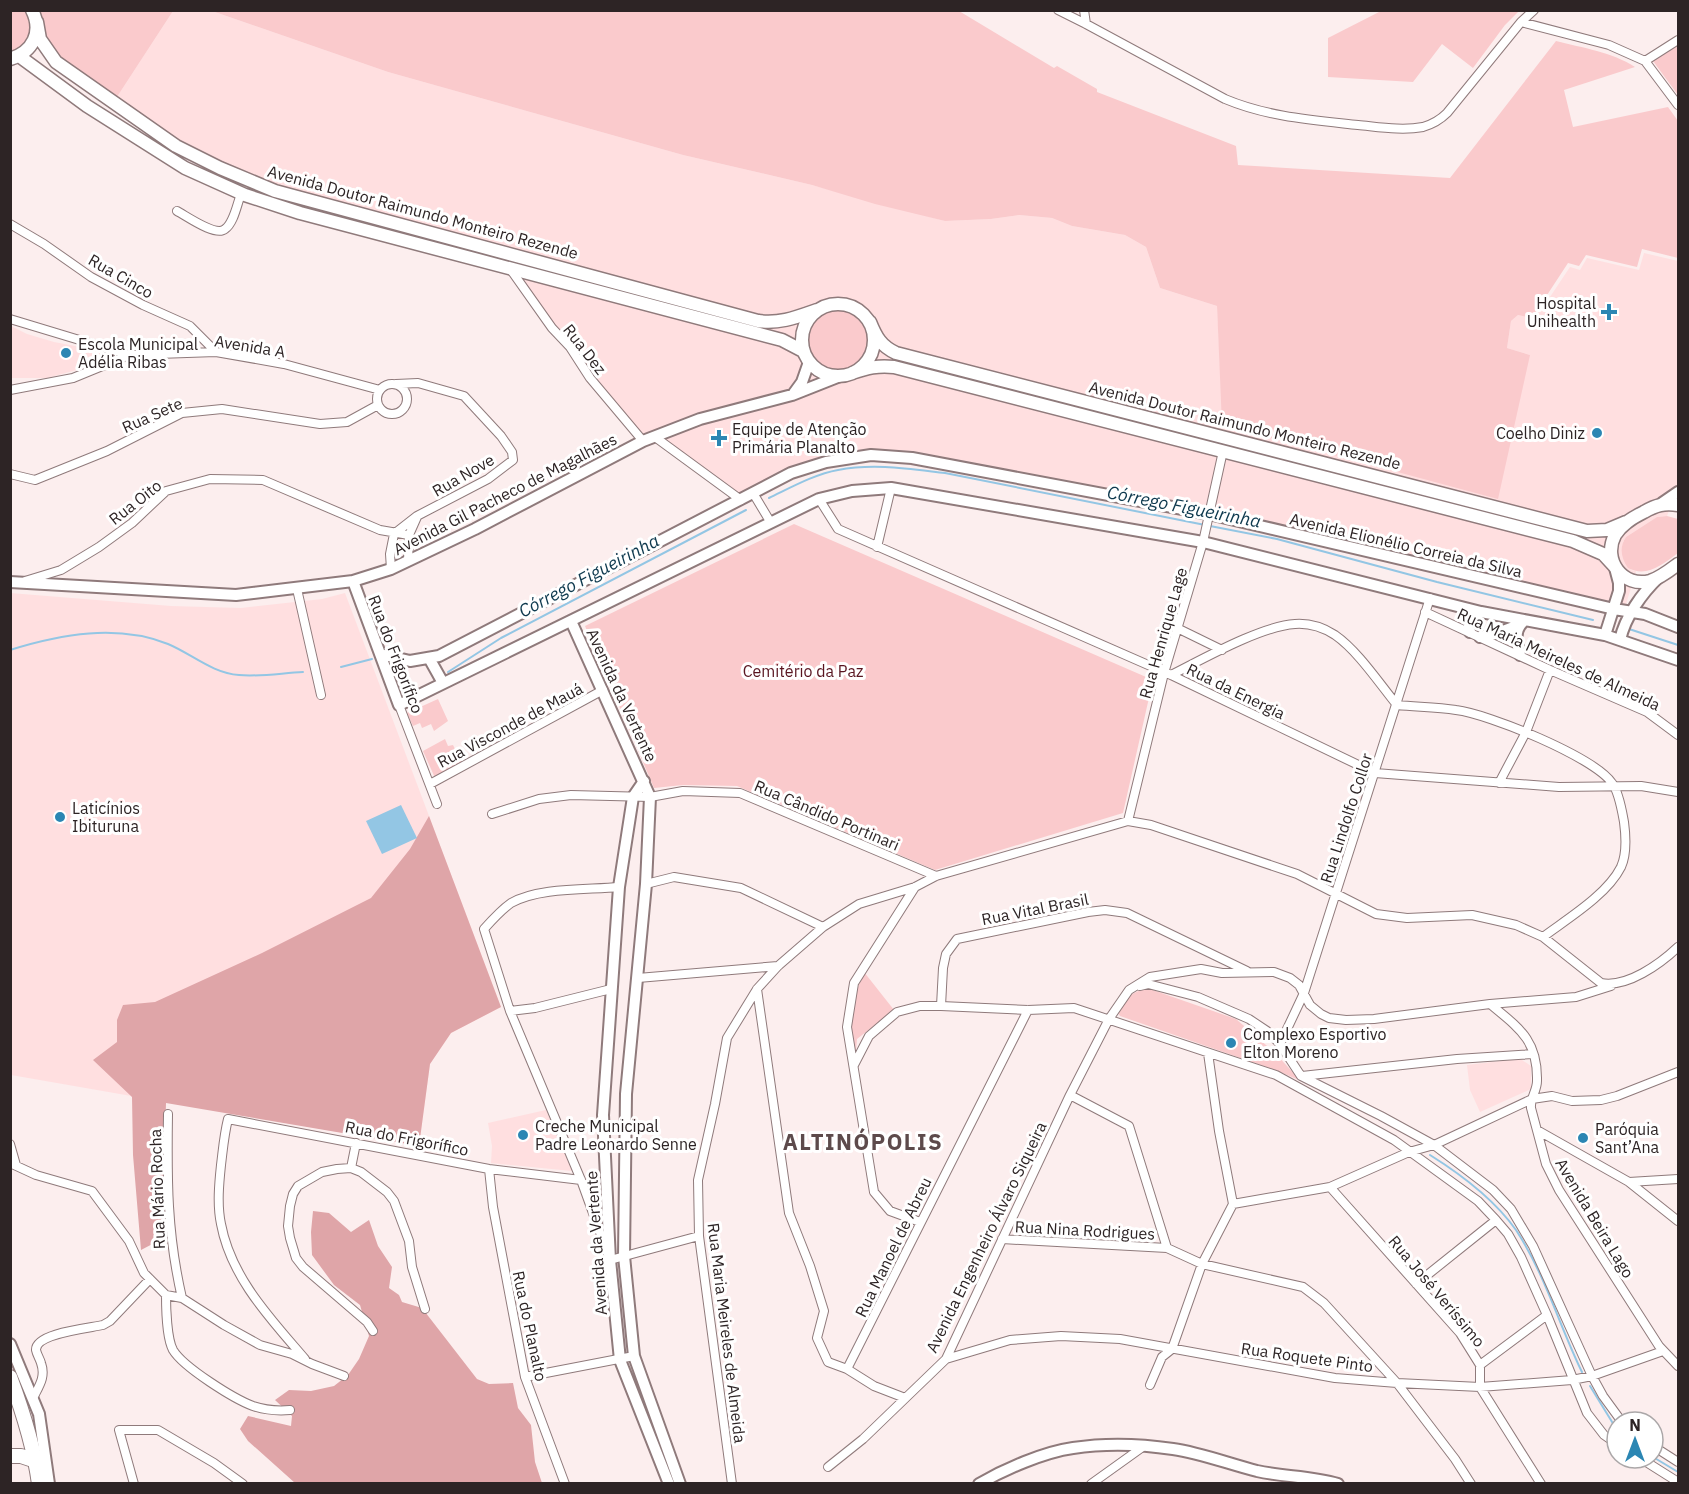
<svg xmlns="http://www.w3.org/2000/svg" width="1689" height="1494" font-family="'IBM Plex Sans',sans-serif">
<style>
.built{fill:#ffdfe0}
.green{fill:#facacc}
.forest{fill:#dfa5a8}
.water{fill:#93c6e4}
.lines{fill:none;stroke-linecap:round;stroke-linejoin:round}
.stream{stroke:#93c6e4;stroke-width:2}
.street-casing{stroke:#8f7a7b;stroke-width:10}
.secondary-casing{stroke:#8f7a7b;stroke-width:14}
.primary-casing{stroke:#8f7a7b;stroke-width:15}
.highway-casing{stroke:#8f7a7b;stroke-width:16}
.street{stroke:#fff;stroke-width:8}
.secondary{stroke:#fff;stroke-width:10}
.primary{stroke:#fff;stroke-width:12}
.highway{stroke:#fff;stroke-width:14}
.poi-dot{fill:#2b86b3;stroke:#fff;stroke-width:2}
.labels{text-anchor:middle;stroke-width:6;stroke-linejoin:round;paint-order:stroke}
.street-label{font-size:16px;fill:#2d2425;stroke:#fff}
.poi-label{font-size:16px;fill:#2d2425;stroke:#fff;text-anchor:start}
.park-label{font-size:16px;fill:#591520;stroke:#fff}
.water-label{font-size:18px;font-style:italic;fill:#0e394e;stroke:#fff}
.district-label{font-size:22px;font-weight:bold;letter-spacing:1.5px;fill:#5d4a4b;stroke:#fff}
</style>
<rect width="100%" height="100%" fill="#fceeee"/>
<path class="built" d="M173,11H212L388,72L683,155L812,185L945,221L991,219L1019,215L1052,218L1072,226L1125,235L1146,247L1160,288L1217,306L1223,425L1530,355L1507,348L1511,321L1518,315L1533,318L1544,306L1570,267L1580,270L1587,258L1639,270L1644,253L1678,261V488L1667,516L1657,517L1626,537L1623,542L1622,551L1631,570L1636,571L1624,611L1375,552L912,458L826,462L741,500L655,437L643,441L512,270L498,246L302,193L235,169L186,144L115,100Z
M11,326L27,334L54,342L122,355L103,363L47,378H11Z
M10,593L171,606L241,608L322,599L345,593L501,1007L451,1033L430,1064L419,1146L11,1075Z
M1509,1060H1522L1531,1066V1089L1480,1112L1470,1090L1467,1065Z
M546,1110L572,1171L491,1163L492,1146L488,1123Z"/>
<path class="green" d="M10,11H26C35,28 31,45 11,52Z
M37,11H173L115,100L54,56L46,44Z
M212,11H959L1054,68L1057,66L1097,89V92L1236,146L1238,165L1450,178L1556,41C1583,48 1612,52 1635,67L1564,90L1573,127L1668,107L1678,121V258L1642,249L1637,267L1586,255L1579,266L1568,263L1532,318L1518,315L1511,321L1507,348L1530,355L1498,499L1222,425L1217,306L1160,288L1146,247L1125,235L1072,226L1052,218L1019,215L991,219L945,221L875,204L812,185L683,155L388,72Z
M1381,11V10L1519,11L1505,25L1473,68L1442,44L1413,82L1328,77V38Z
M1678,46V95L1653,61Z
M805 340a32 32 0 1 1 64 0a32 32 0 1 1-64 0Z
M1667,516L1678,519V553C1663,564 1647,578 1628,568C1621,558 1619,547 1626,537L1657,517Z
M794,524L1153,680L1123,813L935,870L737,786L683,785L654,788L585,626Z
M438,699L448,721L434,731L431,724L422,728L420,723L413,726L407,713Z
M445,739L448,746L453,745L462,763L435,778L423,751Z
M864,972L894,1010L857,1039L856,1051C843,1030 855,993 864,972Z
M1147,988L1236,1019L1274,1052L1301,1081L1278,1071L1120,1016L1118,1013C1124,999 1131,992 1147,988Z"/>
<path class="forest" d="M429,816L501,1007L451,1033L430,1064L419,1146L166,1103L162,1239L141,1250L133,1155L132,1097L93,1060L117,1042V1020L123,1005L155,1002L262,953L371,898L410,849Z
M313,1211L329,1213L351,1232L369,1220L378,1246L392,1267L389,1288L399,1295L402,1302L422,1308L477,1379L489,1384L513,1383L518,1408L531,1425L535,1462L542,1483H295L248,1441L240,1429L248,1416L291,1426L292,1416L275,1400L289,1390L311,1391L334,1386L348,1375L359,1359L369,1336L360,1305L334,1285L312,1255L311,1232Z"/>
<path class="water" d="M401,805L417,838L382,854L366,821Z"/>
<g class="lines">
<path class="stream" d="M769,498C790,488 815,474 838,470C874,463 910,469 945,473L1205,525
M1210,526L1277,539L1437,582L1593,620
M1629,629L1678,645
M10,650C61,634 117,624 168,644C192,654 212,673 239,675C259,677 282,673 303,672
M341,667L372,659
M448,672L501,638L746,510
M1430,1155C1462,1175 1494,1199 1516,1230C1545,1274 1559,1325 1582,1372
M1590,1386L1617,1430
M1653,1457L1678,1472"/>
<g class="street-casing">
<path id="street" d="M1058,10L1086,24L1225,99C1268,117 1312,120 1358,125C1379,127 1402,131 1423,127C1433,124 1440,120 1447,113L1521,22L1609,45L1645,61L1678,105
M1084,10L1086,24
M1521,22L1534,10
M1645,61L1678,40
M177,211C188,217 216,237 225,229C234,223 237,204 241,194
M10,224L44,244L91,277L143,305L190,326L216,352
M511,270L552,328L570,347L590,378L643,441
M10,319L129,355L216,352L284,364L380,390
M377 399a15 15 0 1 1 30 0a15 15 0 1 1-30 0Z
M10,390L73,378L129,355
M655,437L741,500
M10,474L35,480L107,451L182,413L222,409L320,424L347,422L378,405
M753,493L771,523
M819,499L838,529L1171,675L1375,773L1559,787L1641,786L1678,792
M877,547L891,488
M408,561L409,535L417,517
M391,569L390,554L394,534L417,516L488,479L513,460L512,452L501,436L464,396L418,383L396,384
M25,581L61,570L99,547L132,523L166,491L210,479L263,480L380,530L409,535
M297,589L321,695
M1425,612L1550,670L1647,712L1678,735
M1177,628L1222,650
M1171,675C1203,659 1261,626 1295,624C1309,623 1324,628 1335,635C1358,651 1379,683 1397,705C1417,707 1437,707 1456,710C1489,714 1594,757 1612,783C1619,792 1622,811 1624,822C1626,837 1627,854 1621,867C1607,895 1567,919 1543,937
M399,705L437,804
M1499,783L1526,732L1550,670
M430,784L603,690
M492,814L539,799L571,795L650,797L683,791L740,793L936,876
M1128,821L1164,673L1203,542L1223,451
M646,884L674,877L741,888L823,927
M619,887C587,890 539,887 511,903C501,910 492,920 484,929L510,1011L581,1180L610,1260L699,1236
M915,887L854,983L847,1027L874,1192L890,1211L920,1222
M638,978L778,966
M1140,986L1148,984L1198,997L1249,1019L1267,1031L1280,1044L1301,1076L1381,1116L1434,1145L1493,1190L1511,1209L1533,1246L1592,1376L1603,1396L1622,1422
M757,989L789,1213L810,1266L824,1311L817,1338L828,1362L847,1369L874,1386L905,1398
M1490,1004L1576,997L1611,986
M941,1006L943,968L946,954L957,939L1088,912L1105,910L1127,913L1247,971
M510,1011L535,1008L611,989
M1280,1044L1304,993L1430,598
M854,1065L869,1036L897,1012L920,1006H941L1028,1010L1074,1008L1276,1075L1394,1140L1478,1201L1496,1220L1508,1234L1521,1257L1547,1315L1587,1413L1604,1435L1617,1444
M1302,1076L1457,1059L1533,1054
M1070,1095L1129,1126L1167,1248
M168,1114C167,1180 167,1233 182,1298
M1537,1130L1629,1182L1678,1221
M10,1144L16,1165
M10,1163L36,1175L92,1191L129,1241L144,1273L166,1295L182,1298L224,1325L260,1345L292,1354L312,1364L344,1376
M351,1168L356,1143
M489,1169L493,1207L525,1377L565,1484
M1629,1182L1678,1179
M1330,1187L1460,1333L1480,1365V1387L1541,1484
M1233,1204L1330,1187L1409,1152L1434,1145L1532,1099L1552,1096L1572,1101L1601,1100L1617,1096L1678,1072
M1002,1239L1167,1248L1202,1264L1303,1287L1324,1303L1397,1383L1455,1459L1471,1484
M1416,1284L1496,1220
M166,1295C166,1308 167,1339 173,1350C183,1367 234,1399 253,1406C265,1410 278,1411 290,1410
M373,1331L367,1322L303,1267L296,1258L290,1238L288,1226L290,1206L293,1194L298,1186L322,1172L337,1169L351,1168L361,1172L387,1192L394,1201L409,1241L412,1267L425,1309
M305,1359C271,1319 231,1278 221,1224C217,1205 219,1184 221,1165C223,1149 224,1135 228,1119L489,1169L581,1180
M946,1359L1010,1340L1061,1336L1120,1339L1335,1378L1397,1383L1480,1387L1572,1380L1592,1376L1663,1351
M1480,1365L1547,1315
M847,1369L1028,1010
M525,1377L634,1356
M1150,1385L1162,1357L1172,1349L1202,1264L1233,1204L1219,1131L1208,1053
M33,1398C39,1386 46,1377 41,1363C40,1359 37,1355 36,1350C35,1333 90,1328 103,1325L110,1321L150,1279
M1653,1446L1678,1462
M1640,1458L1678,1482
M828,1467L863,1439L946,1359L1070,1095L1109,1019L1129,990L1150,977L1201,969L1222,973L1274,972L1290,978L1299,985L1310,1005L1321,1014L1329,1018L1346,1020L1374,1019L1490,1004C1519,1028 1538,1040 1537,1081C1537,1091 1530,1098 1531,1108L1546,1164L1559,1190L1659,1346L1678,1366
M134,1484L119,1430H158L214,1463L243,1484
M732,1484L699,1236L698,1180L715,1104L727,1038L757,989L778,966L823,927L859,904L915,887L936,876L1128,821L1151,825L1297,874L1376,914L1407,918L1472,915L1516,925L1543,937L1601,983C1627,988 1660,964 1678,947
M1091,1484L1144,1446"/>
</g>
<g class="secondary-casing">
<path id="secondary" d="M794,393L802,382L809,362
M1662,503L1678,492
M353,581L399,705L819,499L852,491L891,488L1203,542L1481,612L1605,635L1678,660
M10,582L236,595L353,581L391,569L475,529L643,441L700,419L792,395L840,376
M571,621L650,797L646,884L626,1094L624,1256L634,1356L680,1484
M1470,632L1469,626L1474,614L1481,612
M1605,635L1619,591V583L1615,568
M1480,637L1495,634L1519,625
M1620,640C1625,617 1642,593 1659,577
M380,654L410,661L439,656L791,473L826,462L871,455L912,458L1209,514L1614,609L1645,614L1678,627
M1520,655C1517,644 1513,631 1523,622
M429,658L443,683
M644,781L633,797L619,887L603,1115L610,1260L620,1360L669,1484
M10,1344L39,1414L49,1484
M979,1484C1005,1469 1044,1452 1073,1448C1105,1443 1140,1444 1173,1449C1201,1453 1229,1464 1257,1471C1284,1477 1311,1476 1338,1484"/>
</g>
<g class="primary-casing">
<path id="primary" d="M37,22L40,39L56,62L176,146L220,168L275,191L758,321C780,324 797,317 817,310
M19,56L87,106L185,168L245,195L300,213L782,340L803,351
M10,59C33,52 43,32 32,10
M802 340a36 36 0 1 1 72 0a36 36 0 1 1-72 0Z
M870,322C876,337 881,346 896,353L1587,531L1607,530L1626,522
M852,373C867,368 878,365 894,367L1573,541L1603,554L1615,567
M1678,505C1664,503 1656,505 1644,512C1632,518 1622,524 1615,535C1602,560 1623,588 1650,581C1660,578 1670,570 1678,564"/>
</g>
<g class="highway-casing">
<path id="highway" d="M10,1377C23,1412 34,1446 39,1484
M10,1456H21L36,1461"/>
</g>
<use href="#street" class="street"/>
<use href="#secondary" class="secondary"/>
<use href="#primary" class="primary"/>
<use href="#highway" class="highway"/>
</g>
<g class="poi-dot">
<path d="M1606 303h6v6h6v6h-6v6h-6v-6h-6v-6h6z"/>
<circle cx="66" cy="353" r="6"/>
<circle cx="1597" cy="433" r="6"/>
<path d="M716 429h6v6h6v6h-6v6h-6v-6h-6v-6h6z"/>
<circle cx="60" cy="817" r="6"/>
<circle cx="1231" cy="1043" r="6"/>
<circle cx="523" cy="1135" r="6"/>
<circle cx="1583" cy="1138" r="6"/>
</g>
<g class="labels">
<g class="street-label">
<text transform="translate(423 212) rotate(15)" y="6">Avenida Doutor Raimundo Monteiro Rezende</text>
<text transform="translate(121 276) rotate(30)" y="6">Rua Cinco</text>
<text transform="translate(250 346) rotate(9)" y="6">Avenida A</text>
<text transform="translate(585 349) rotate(52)" y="6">Rua Dez</text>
<text transform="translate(152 415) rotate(-24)" y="6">Rua Sete</text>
<text transform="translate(1245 425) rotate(14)" y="6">Avenida Doutor Raimundo Monteiro Rezende</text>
<text transform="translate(463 475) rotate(-30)" y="6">Rua Nove</text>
<text transform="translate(505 494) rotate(-27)" y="6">Avenida Gil Pacheco de Magalhães</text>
<text transform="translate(135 502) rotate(-38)" y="6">Rua Oito</text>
<text transform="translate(1406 545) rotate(13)" y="6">Avenida Elionélio Correia da Silva</text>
<text transform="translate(1163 633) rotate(-74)" y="6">Rua Henrique Lage</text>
<text transform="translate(396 654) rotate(69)" y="6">Rua do Frigorífico</text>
<text transform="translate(1559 659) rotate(25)" y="6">Rua Maria Meireles de Almeida</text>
<text transform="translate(1236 691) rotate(26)" y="6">Rua da Energia</text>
<text transform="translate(622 695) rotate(65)" y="6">Avenida da Vertente</text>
<text transform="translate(510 725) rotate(-28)" y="6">Rua Visconde de Mauá</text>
<text transform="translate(827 815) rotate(23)" y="6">Rua Cândido Portinari</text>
<text transform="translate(1346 818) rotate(-72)" y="6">Rua Lindolfo Collor</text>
<text transform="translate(1035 909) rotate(-11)" y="6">Rua Vital Brasil</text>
<text transform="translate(407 1138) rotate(11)" y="6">Rua do Frigorífico</text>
<text transform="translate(157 1189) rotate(-92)" y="6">Rua Mário Rocha</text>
<text transform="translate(1595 1218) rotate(59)" y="6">Avenida Beira Lago</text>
<text transform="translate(1085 1230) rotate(3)" y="6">Rua Nina Rodrigues</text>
<text transform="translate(986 1237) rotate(-64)" y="6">Avenida Engenheiro Álvaro Siqueira</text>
<text transform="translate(596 1243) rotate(-94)" y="6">Avenida da Vertente</text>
<text transform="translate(893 1247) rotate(-64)" y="6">Rua Manoel de Abreu</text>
<text transform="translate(1437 1291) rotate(50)" y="6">Rua José Veríssimo</text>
<text transform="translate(530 1326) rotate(78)" y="6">Rua do Planalto</text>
<text transform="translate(727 1333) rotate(83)" y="6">Rua Maria Meireles de Almeida</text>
<text transform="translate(1307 1357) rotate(8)" y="6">Rua Roquete Pinto</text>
</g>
<g class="poi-label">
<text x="1596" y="309" text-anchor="end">Hospital<tspan x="1596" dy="18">Unihealth</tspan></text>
<text x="78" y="350">Escola Municipal<tspan x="78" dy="18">Adélia Ribas</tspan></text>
<text x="732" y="435">Equipe de Atenção<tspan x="732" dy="18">Primária Planalto</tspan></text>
<text x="1585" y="439" text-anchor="end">Coelho Diniz</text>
<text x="72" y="814">Laticínios<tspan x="72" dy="18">Ibituruna</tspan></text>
<text x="1243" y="1040">Complexo Esportivo<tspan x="1243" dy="18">Elton Moreno</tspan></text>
<text x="535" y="1132">Creche Municipal<tspan x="535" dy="18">Padre Leonardo Senne</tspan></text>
<text x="1595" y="1135">Paróquia<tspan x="1595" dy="18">Sant’Ana</tspan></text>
</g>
<g class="park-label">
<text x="803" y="677">Cemitério da Paz</text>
</g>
<g class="water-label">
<text transform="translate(1184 507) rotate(11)" y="6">Córrego Figueirinha</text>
<text transform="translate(589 576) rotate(-28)" y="6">Córrego Figueirinha</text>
</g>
<g class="district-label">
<text x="863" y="1150">ALTINÓPOLIS</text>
</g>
</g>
<rect width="1689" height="1494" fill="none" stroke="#2d2425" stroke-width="24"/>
<g transform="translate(1635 1440)"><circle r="28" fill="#ffffff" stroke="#aba7a8" stroke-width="1.5"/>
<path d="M0-4.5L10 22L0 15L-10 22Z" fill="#2b86b3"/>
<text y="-9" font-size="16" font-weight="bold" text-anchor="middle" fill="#2d2425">N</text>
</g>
</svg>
